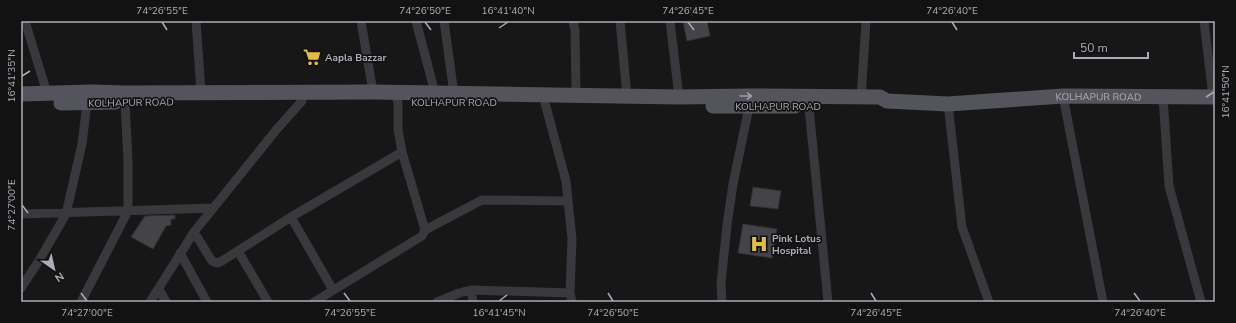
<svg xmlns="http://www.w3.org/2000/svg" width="1236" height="323" font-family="'Nunito Sans',sans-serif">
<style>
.building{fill:#444448;stroke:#313134}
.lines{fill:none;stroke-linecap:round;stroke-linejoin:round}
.street{stroke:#38383d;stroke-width:9}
.primary{stroke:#54555c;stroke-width:15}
.oneway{stroke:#999ba5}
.ticks{fill:none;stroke:#aaadb7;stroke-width:1.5}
.labels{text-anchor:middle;stroke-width:3.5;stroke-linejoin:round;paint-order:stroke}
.poi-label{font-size:10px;font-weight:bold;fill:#aaadb7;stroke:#121213;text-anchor:start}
.street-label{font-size:10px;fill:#aaadb7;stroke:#121213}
.neatline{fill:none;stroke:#aaadb7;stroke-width:1.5}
.ticks-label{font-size:10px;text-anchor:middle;fill:#aaadb7}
</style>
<rect width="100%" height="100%" fill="#171718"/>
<path class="building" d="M683,21H707L710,36L687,41Z
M753,187L781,191L778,209L750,206Z
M175,215V219H171V225L166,226L153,249L131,237L145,216Z
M743,224L777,229L772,258L738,253Z"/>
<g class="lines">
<path class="street" d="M25,21L47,93
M196,21L201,92
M361,21L373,92
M416,21L435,93
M444,21L454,94
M573,21L575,30L576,95
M620,21L627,96
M670,21L679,97
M1204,21L1213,97
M1063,96L1103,302
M808,97L828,302
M1163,97L1169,186L1201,302
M861,98L866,21
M545,103L566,181L572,239L570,293L572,302
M948,104L962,227L989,302
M21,214L213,208
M291,217L333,290
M425,230L482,200L568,201
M194,232L212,261L217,263L222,261L291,217L402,152
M238,251L268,302
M180,253L207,302
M21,288L40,259L66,214L82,144L87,103
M159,289L166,302
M471,290L473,302
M81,302L128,211V161L125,102
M150,302L194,232L277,129L302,101
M314,302L422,236L425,230L402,152L398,129V103L395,93
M437,302L459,293L471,290L570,293
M722,302L721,283L727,225L733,184L749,107"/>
<g class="primary">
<path id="s1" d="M21,94L92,92L124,93L373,92L679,97L750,96L880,97L887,101L948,104L1063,96L1215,97"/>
<path d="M61,103L115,102"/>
<path d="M713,106H795"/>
</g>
</g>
<defs><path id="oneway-shaft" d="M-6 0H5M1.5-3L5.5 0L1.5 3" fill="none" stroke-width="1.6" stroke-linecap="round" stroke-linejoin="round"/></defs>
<use class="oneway" href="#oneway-shaft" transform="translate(746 96)"/>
<path class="ticks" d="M162,22L167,30M425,22L431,30M688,22L694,30M952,22L957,30M499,28L508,22M22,76L30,71M1206,97L1214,92M22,205L28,213M81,293L87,301M344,293L350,301M608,293L613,301M871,293L876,301M1134,293L1140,301M499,301L507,295"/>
<defs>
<g id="supermarket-bare" transform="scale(1.38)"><path d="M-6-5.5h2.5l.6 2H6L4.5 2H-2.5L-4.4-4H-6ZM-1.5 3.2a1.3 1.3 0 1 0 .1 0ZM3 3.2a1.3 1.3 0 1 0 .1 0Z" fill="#e2bd44" stroke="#121213" stroke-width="2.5" paint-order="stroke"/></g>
<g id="hospital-bare" transform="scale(1.38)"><path d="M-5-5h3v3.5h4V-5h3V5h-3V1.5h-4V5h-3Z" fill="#e2bd44" stroke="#121213" stroke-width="2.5" paint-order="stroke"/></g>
</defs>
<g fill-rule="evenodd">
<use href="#supermarket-bare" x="312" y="57"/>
<use href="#hospital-bare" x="759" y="244"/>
</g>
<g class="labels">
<g class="poi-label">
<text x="325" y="61">Aapla Bazzar</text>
<text x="772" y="242">Pink Lotus<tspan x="772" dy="12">Hospital</tspan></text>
</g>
<g class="street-label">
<text dy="4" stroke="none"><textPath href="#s1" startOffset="1079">KOLHAPUR ROAD</textPath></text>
<text transform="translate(131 102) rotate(-1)" y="4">KOLHAPUR ROAD</text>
<text x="454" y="106">KOLHAPUR ROAD</text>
<text x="778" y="110">KOLHAPUR ROAD</text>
</g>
</g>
<rect width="1236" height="323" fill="none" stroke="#121213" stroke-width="44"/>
<g transform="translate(54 269) rotate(146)" stroke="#121213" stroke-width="3" paint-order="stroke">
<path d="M0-3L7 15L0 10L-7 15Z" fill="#aaadb7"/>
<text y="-6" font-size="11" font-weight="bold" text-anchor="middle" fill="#aaadb7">N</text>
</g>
<path d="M1074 52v6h74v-6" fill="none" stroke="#aaadb7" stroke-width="2"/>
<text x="1080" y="52" font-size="12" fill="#aaadb7" stroke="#121213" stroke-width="3" paint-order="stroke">50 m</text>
<rect x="22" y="22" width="1192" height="279" class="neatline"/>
<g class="ticks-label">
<text x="162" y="14">74°26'55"E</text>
<text x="425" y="14">74°26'50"E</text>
<text x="508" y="14">16°41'40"N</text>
<text x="688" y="14">74°26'45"E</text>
<text x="952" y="14">74°26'40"E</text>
<text transform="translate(11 76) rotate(-90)" y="4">16°41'35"N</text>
<text transform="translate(1225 92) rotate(-90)" y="4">16°41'50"N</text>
<text transform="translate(11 205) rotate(-90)" y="4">74°27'00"E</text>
<text x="87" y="316">74°27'00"E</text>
<text x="350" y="316">74°26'55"E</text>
<text x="499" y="316">16°41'45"N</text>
<text x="613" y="316">74°26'50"E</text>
<text x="876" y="316">74°26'45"E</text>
<text x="1140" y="316">74°26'40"E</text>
</g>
</svg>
